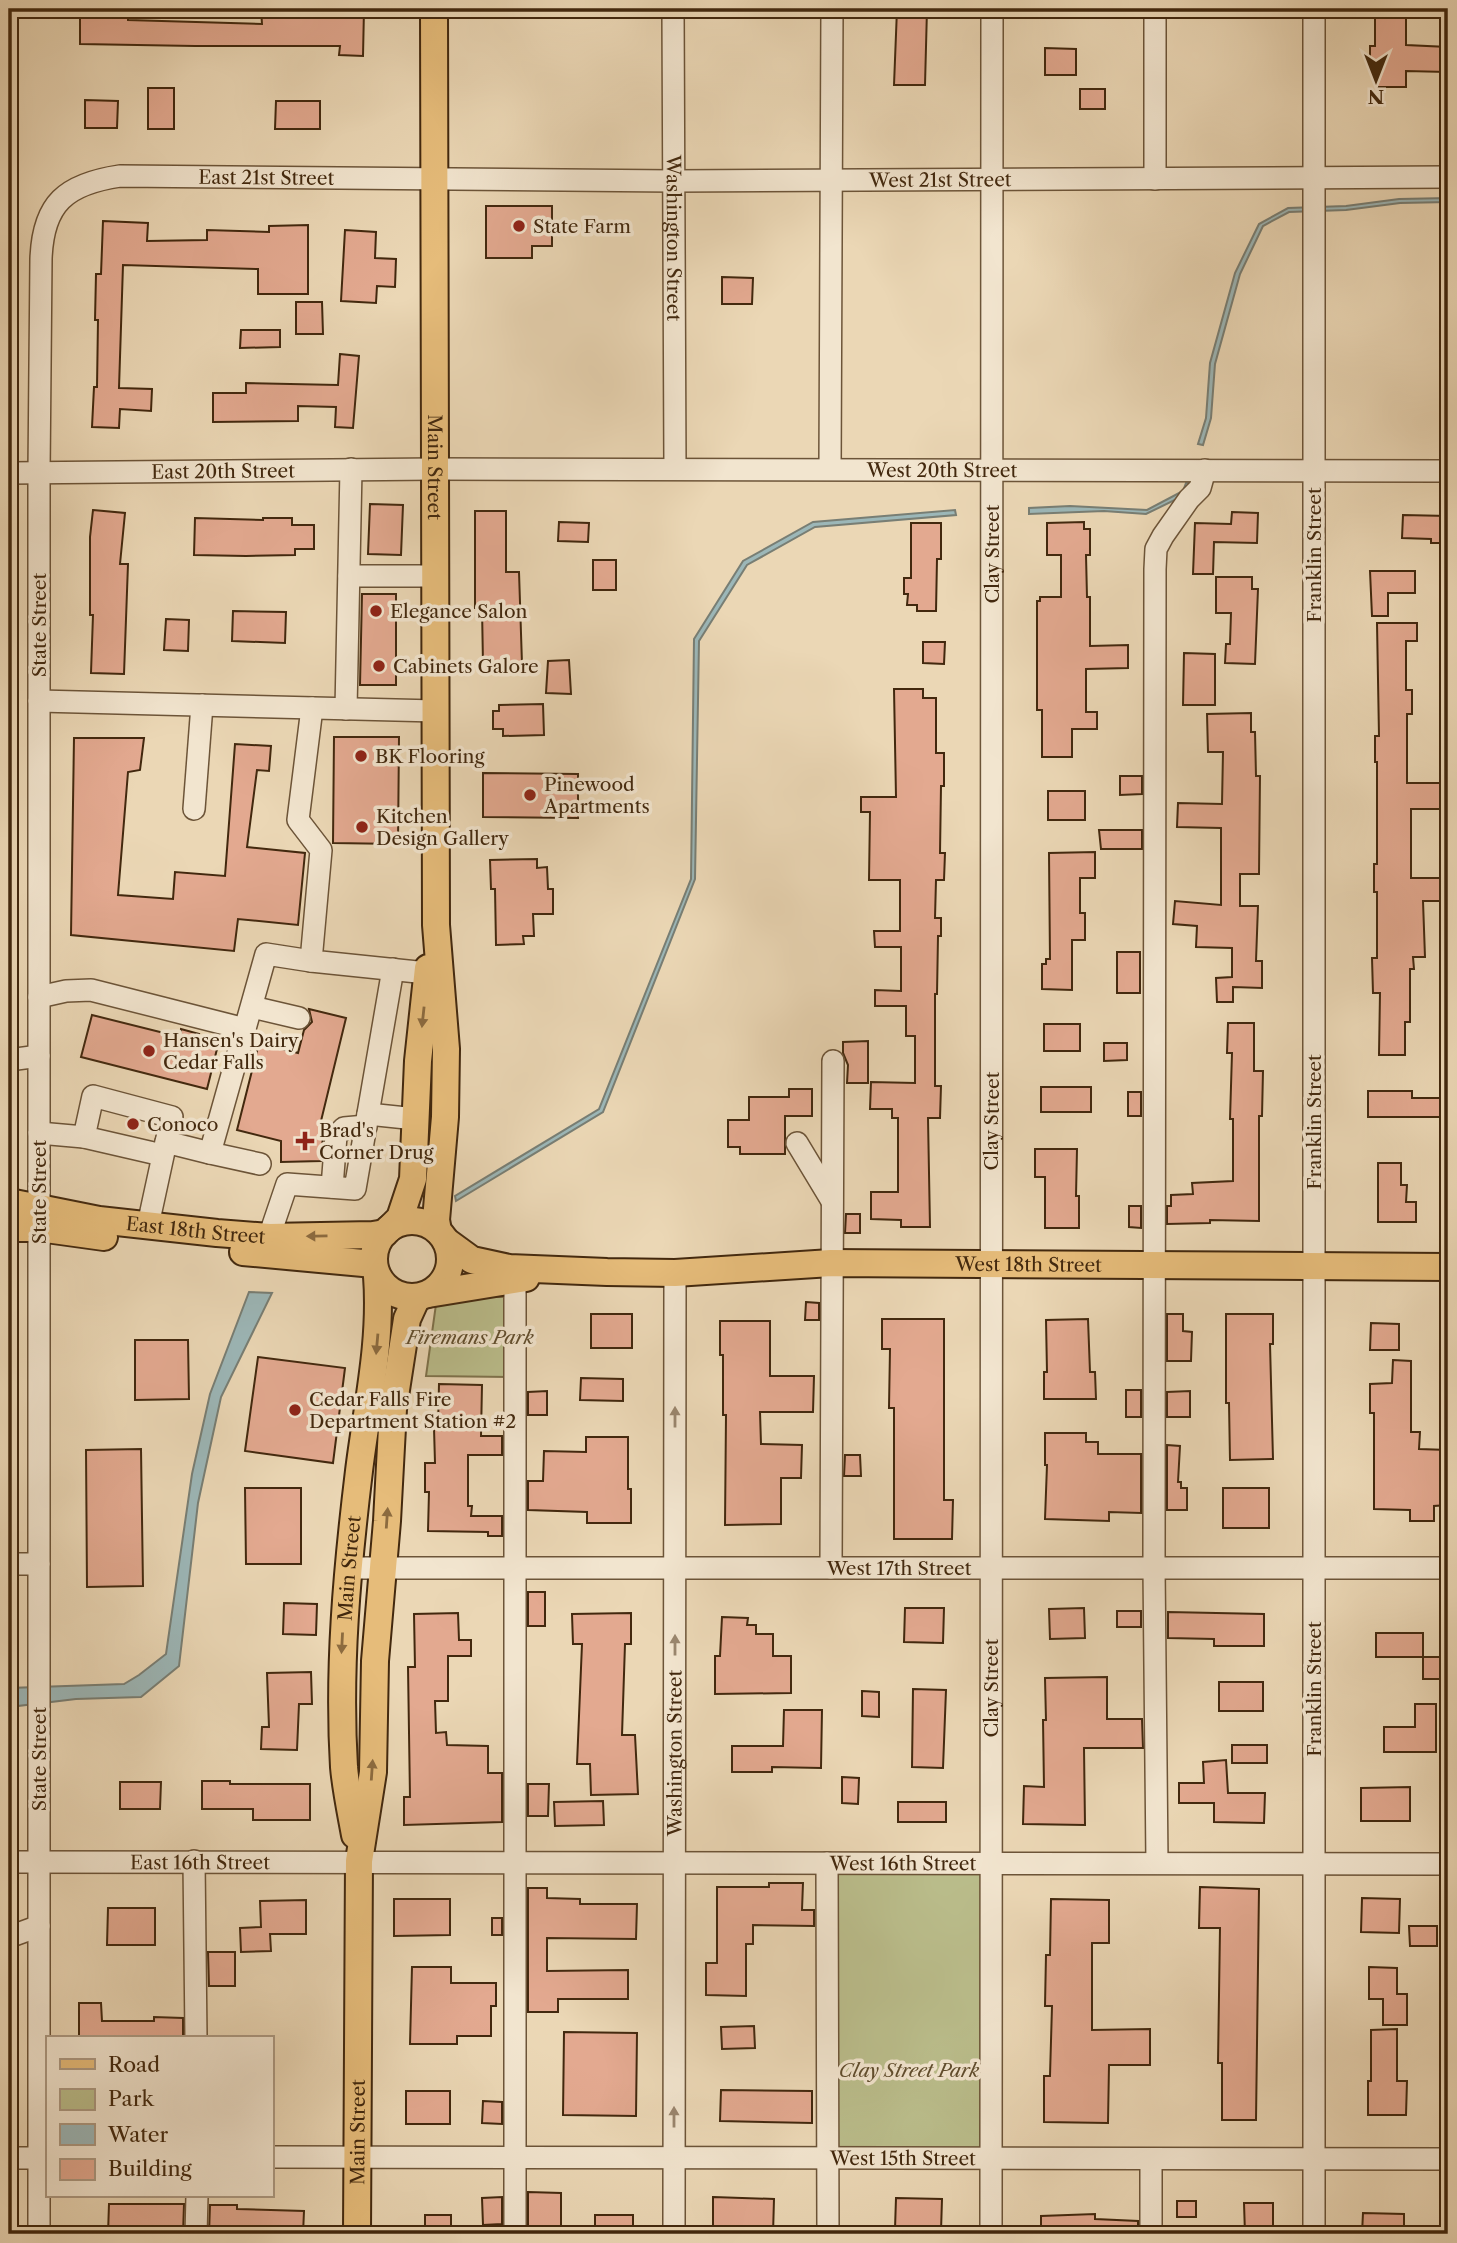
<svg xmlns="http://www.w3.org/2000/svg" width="1457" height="2243" font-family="'Libre Caslon Text',serif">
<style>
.green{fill:#babd8b;stroke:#7e724c;stroke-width:2}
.water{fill:#9cb7b8;stroke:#787e74;stroke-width:2}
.building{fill:#e3a990;stroke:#42280e;stroke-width:2}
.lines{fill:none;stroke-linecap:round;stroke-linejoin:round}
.minor-casing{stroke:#6c5438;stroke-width:24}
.major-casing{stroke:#42280e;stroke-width:30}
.minor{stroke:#f2e5cf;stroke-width:21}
.major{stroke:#e6bc7a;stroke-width:26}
.oneway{fill:#8c6b3f}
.oneway2{fill:#9a866e}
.poi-dot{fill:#8f2418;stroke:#f2e5cf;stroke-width:2.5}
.labels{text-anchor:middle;stroke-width:7;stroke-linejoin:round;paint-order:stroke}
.street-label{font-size:19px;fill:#42280e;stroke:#f2e5cf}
.poi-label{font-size:19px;fill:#42280e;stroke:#f2e5cf;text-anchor:start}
.park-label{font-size:19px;font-style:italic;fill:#604d2d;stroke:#f2e5cf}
</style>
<rect width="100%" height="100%" fill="#ebd7b5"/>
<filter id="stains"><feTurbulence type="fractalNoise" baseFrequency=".00286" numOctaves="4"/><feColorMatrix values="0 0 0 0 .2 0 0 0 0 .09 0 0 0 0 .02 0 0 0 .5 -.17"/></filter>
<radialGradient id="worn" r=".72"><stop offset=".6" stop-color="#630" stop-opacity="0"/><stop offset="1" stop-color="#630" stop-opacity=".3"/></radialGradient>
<path class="green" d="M437,1297H514L515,1377L426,1376Z
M827,1863H991V2158H828Z"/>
<path class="water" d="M1448,198V202L1400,203L1346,210L1289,212L1263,226L1240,274L1215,364L1211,418L1203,445L1198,444L1206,418L1210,363L1235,273L1259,224L1288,208L1346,206L1399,199Z
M1186,483H1191L1187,494L1146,514L1104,511L1029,514V508L1070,506L1147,510L1183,491Z
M955,510L956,515L815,527L747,565L699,641L695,879L603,1112L456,1201L455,1196L599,1109L691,879L694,639L743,561L813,522Z
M249,1292L272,1293L221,1397L198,1503L179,1666L141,1697L76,1699L9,1707V1688L124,1684L139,1675L166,1654L192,1474L210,1394Z"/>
<path class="building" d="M80,9H128V20L262,24L261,9H364L363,56L339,55L340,46H195L80,44Z
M897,9H927L925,85H894Z
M1375,9H1406V45L1448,47L1447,72L1406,71V87H1376V73H1370V46H1375Z
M1045,48L1076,49V75H1045Z
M148,88H174V129H148Z
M1080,89H1105V109H1080Z
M85,100L118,101L117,128H85Z
M276,101H320V129H275Z
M486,206H552V246H532V258H486Z
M103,221L148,223L147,241L207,240V230L269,232V226L308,225V294H258V269L123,265L119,388L152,389L151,411L120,409L119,428L92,427L94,387H97L98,320H95L96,274H101Z
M345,230L376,232L375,258L396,259L395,287L377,286L376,303L341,301Z
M722,277L753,278L752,304H722Z
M296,302H322L323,334H296Z
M241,330H280V347L240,348Z
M340,354L359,356L353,428L335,427L336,407L298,406V421L213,422V393H246V383L338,385Z
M370,504L403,505L401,555L368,554Z
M93,510L125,513L120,564H128L124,674L91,673L93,615H90V537Z
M475,511H506V572H519L522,664H483L482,608H475Z
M1232,512L1258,513L1257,543L1214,542L1213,574H1193L1195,523L1231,524Z
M1403,515L1448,516V543H1431V539L1402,538Z
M195,518L263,520V518H292V525H314V549H295V555L246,556L194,555Z
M559,522L589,523L588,542L558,541Z
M1084,522V529H1090V555H1086L1087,597H1090V646L1128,645V668L1086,669V712H1097V729H1072V757H1042V710H1037V601H1040V597H1061V555H1047V523Z
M911,523H941V559H937L936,611H917V605H907L908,594H904V578H911Z
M593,560H616V590H593Z
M1370,571H1415V593H1388V616H1372Z
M1216,577H1252V589H1258L1255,664L1225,663L1226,644H1230L1231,613H1216Z
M362,594H396V685H360Z
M233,611L286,612L285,643L232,641Z
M166,619L189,620L188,651L164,650Z
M1377,623H1417V641H1406V690H1412V714H1407V783H1448V809H1411V878H1447V901H1423L1425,957H1413L1414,969H1410V1022H1405V1055H1379L1380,993H1373L1372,958H1377V892H1374V864H1377V762H1375V736H1379Z
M923,642H945L944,664L923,663Z
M1184,653L1215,654V705H1183Z
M569,660L571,694L546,693L548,661Z
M894,689H923V698H936V753H944V786H941L940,853H945L944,880H936L935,918H941V936H938L937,994H935V1086H941L940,1118H928L930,1227H901V1220L871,1219V1192H898V1118H892V1109H870L871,1082L915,1083V1036H906V1006H875V990L901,991V947H875L874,931H900V880H869L870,812H861V797H896Z
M543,704L544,735L503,736V729H493V711H499V705Z
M1251,713V732H1255L1256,776H1260L1259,874H1240V906H1258L1256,961H1262V988L1233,987V1002H1217L1216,978L1232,977V948L1196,947L1197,926L1173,924L1175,901L1221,905V828L1177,827L1178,803L1222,804L1223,752H1208L1207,714Z
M334,737H399L398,844L333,843Z
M74,738H144L140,770L128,772L118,895L173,899L175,872L225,876L235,744L271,746L269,771L257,770L247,847L305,853L298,925L238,919L234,951L71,935Z
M483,773L578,774V818L483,817Z
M1120,776H1142V794L1120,795Z
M1048,791H1085V820H1048Z
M1099,830H1142V849H1101Z
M1095,852V878H1080V913H1085V940H1072V990L1042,989V964H1046V959H1050L1049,853Z
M537,859V868L547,867L548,889H553V914H533L534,936H523L524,944L496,945L495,889H491L490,860Z
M1117,952H1140V993H1117Z
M309,1009L346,1018L321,1121H328V1126L323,1135L321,1161L281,1162V1141L237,1130L259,1043L298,1053L304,1030L312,1022Z
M92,1015L180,1037L181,1029L199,1034L197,1040L218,1045L207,1089L81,1057Z
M1228,1023H1254V1071H1263L1262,1116H1259V1221L1210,1220V1223L1167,1224V1206H1171V1195L1193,1194L1192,1183L1233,1181V1119H1230L1232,1053H1227Z
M1044,1024H1080V1051H1044Z
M868,1041V1083H847L848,1065L843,1053V1042Z
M1104,1043H1127V1060L1104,1061Z
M1041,1087H1091V1112H1041Z
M789,1089H812V1116H785V1154H740V1147H728V1120H749V1097H789Z
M1368,1091H1412V1098H1448V1117H1368Z
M1128,1092H1141V1116H1128Z
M1035,1149H1077L1076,1196H1079V1228H1045V1177H1035Z
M1378,1163H1401V1185H1407L1406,1202H1416V1222H1378Z
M1129,1206H1141V1228L1129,1227Z
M846,1214H860V1233H845Z
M806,1302L819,1303V1320H805Z
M591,1314H632V1348H591Z
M1167,1314H1183V1331L1192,1332L1191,1361H1167Z
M1226,1314H1273V1344H1270L1273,1459L1230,1460L1229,1403H1226Z
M882,1319H944V1500H953L952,1539H894V1408H889L890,1349H882Z
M1088,1319L1090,1372H1095L1096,1399H1044V1372H1047L1046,1320Z
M720,1321H770V1376H814L813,1412H760L761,1444L802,1445L801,1478H781V1524L725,1525L726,1415H723V1355H720Z
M1371,1323L1399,1324V1350H1370Z
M135,1340H188L189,1399L135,1400Z
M258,1357L345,1368L333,1463L245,1451Z
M1393,1360L1411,1361V1432H1420L1419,1449L1448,1450V1505L1434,1506V1521H1410V1510L1374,1509V1413H1370V1384L1392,1383Z
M581,1378L623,1379V1401L580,1400Z
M439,1384L482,1385L481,1436H502V1455H468V1506H472L471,1516H502V1536H488V1532L428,1531L429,1492H425V1463H435L434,1428H438Z
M1126,1390H1141V1417H1126Z
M547,1391V1415H528V1392Z
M1190,1391V1417H1167V1392Z
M1045,1433H1086V1442H1098V1454H1141V1513L1109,1512V1521L1045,1519L1047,1465H1045Z
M586,1437H628V1489H631V1523H587V1512L528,1510V1481H543L544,1451L586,1452Z
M1167,1445L1180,1446L1178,1482H1181V1488H1187V1510H1167Z
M141,1449L143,1586L87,1587L86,1450Z
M845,1455H860L861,1476H844Z
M245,1488H301V1564H246Z
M1223,1488H1269V1528H1223Z
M528,1592H545V1626H528Z
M284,1603L317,1604L316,1635L283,1634Z
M905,1608H944L943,1643L904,1642Z
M1084,1608L1085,1638L1050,1639L1049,1609Z
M1117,1611H1141V1627H1117Z
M1168,1612L1264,1614V1646H1214V1639L1168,1638Z
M458,1613L459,1640H471V1656H448V1701H435L436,1733L446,1732L447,1745L488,1746V1773H502V1822L404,1825V1797H410L408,1667H415L414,1614Z
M631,1613V1644H625L622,1735H635L638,1794L591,1795L590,1764H577L582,1644H573L572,1614Z
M722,1617L748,1618L747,1625H756V1634H773V1656H791V1693L715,1694V1656H720Z
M1376,1633H1423V1657H1376Z
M1423,1657H1447V1679H1423Z
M311,1672L312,1704H299L297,1750L261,1749L262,1727H269L267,1673Z
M1107,1677V1719H1142L1143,1748H1084L1085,1825L1023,1824L1024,1786L1044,1787L1043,1720H1046L1045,1678Z
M1219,1682H1263V1711H1219Z
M913,1689L946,1690L943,1768L912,1767Z
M862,1691L879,1692V1717L862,1716Z
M1415,1704H1436V1752H1384V1727H1415Z
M784,1710H822L821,1768L772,1767V1772H732V1746H783Z
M1232,1745H1267V1763H1232Z
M1226,1760L1228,1793H1265L1264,1823L1214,1822V1803H1179V1783H1204L1203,1762Z
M842,1777L859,1778L858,1804L842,1803Z
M202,1781H230V1784H310V1820H253V1809H202Z
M120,1782H161L160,1809H120Z
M528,1784H549L548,1816H528Z
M1410,1787V1821H1361V1788Z
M603,1801L604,1825L555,1826L554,1802Z
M898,1802H946V1822H898Z
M769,1883H803L802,1910H814V1926L753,1925V1944H746V1996L706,1995V1963H717V1887H769Z
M1200,1887L1259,1889L1256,2120H1222V2063H1218L1220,1928H1199Z
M528,1888H547V1898L580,1899V1904H637L636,1939L547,1938V1971L628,1970V1999H558V2012H528Z
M1362,1898L1400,1899L1399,1933L1361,1932Z
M394,1899H450V1935L394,1936Z
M1051,1899L1109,1900V1943H1092V2030L1150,2029V2065H1109L1108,2123L1044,2122V2076H1050L1052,2006H1045L1046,1955H1050Z
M306,1900V1934H270L271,1951L241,1952L240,1928L261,1927L260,1901Z
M108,1908H155V1945H107Z
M492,1918H502V1935H492Z
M1409,1926H1437V1946H1410Z
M208,1952H235V1986H209Z
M412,1967H451V1983H496V2006H491V2036H457V2044H410Z
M1369,1967L1397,1968V1994H1407V2025H1383V1999H1369Z
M79,2003H101L102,2021H154V2017L183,2018V2038H79Z
M754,2026L755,2048L722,2049L721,2027Z
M1397,2029V2081H1407L1406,2115H1368V2081H1371V2030Z
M564,2032L637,2033L636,2116L563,2115Z
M721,2090L812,2091V2123L720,2121Z
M406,2091H450V2124H406Z
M483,2101L502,2102V2124L482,2123Z
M528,2192L561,2193V2234H528Z
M502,2197V2224L483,2225L482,2198Z
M713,2197L774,2199L773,2234H713Z
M896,2198L942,2199L941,2231L895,2229Z
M1177,2201H1196V2217H1177Z
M1244,2203H1273V2234H1245Z
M109,2204H184L183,2234H108Z
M210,2205H237V2209L304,2211L303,2234H209Z
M1363,2213L1404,2214V2234H1362Z
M1095,2214V2219L1138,2221V2234H1041V2216Z
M425,2215H451V2233L425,2234Z
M595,2215H633V2234H595Z"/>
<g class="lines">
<g class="minor-casing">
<g id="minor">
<path id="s1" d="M673,9L675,469"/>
<path d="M1155,9V179"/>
<path d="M1314,9V2234"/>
<path d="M830,469L832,9"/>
<path id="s2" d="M9,473L435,469L1448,471"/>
<path d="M349,576H435"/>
<path d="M39,701L436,711"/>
<path d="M312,708L298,820L321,850L311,961L427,973"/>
<path d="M346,709L351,469"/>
<path d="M194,809L202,705"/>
<path d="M39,997L66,991L91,990L245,1029"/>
<path d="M252,1007L299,1018"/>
<path d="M9,1060L39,1056"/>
<path d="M368,1114L416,1119"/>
<path d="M39,1133L84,1137"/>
<path d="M797,1143L832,1201"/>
<path d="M162,1155L84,1137L93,1096L172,1117L166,1142"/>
<path d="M260,1164L210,1153L266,954L311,961"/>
<path d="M332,1187L336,1136L344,1128L366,1126"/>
<path d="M148,1225L166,1142L210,1153"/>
<path d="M269,1237L287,1184L355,1189L393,969"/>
<path d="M9,1564H39"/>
<path id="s3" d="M349,1568H1448"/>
<path d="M831,1568L833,1061"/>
<path d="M194,1861L196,2038"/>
<path id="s4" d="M9,1862L1448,1864"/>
<path d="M827,1863L828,2234"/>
<path d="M1157,1863L1154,1568L1155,569L1156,549L1163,536L1189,499L1200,488L1205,470"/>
<path d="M9,1937L39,1926"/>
<path id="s5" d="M271,2157L1448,2159"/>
<path d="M9,2158H47"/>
<path id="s6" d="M39,2234V472L41,259C43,203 66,184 120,176L674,181L1448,177"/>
<path d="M196,2234L197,2196"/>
<path d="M515,2234V1279"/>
<path id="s7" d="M674,2234L675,1273"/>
<path id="s8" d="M991,2234L992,9"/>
<path d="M1151,2234V2159"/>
</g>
</g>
<g class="major-casing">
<g id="major">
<path id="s9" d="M434,9L436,925L446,1049L445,1117L436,1220L438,1231"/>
<path id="s10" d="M9,1202L99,1220L217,1233L269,1237L373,1235L385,1233"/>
<circle cx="412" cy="1259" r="38"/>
<path d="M9,1228H39L104,1237"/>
<path d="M389,1229L400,1218L413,1179L418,1061L428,968"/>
<path id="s11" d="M446,1241L472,1260L509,1268L607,1272L675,1273L831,1263L1448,1267"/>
<path d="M243,1252L374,1264"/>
<path d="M428,1294L526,1278"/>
<path id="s12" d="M355,1835C351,1813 346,1790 344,1767C338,1668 347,1570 359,1471C367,1406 382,1342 377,1276"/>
<path id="s13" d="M357,2234L359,1861L373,1772L375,1661L387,1521L393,1409L407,1319L417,1297"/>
</g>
</g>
<use href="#minor" class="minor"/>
<use href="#major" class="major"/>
</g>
<defs><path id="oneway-solid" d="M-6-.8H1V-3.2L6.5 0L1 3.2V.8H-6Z" transform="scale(1.75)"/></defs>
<g class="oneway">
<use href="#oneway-solid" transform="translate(423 1017) rotate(96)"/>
<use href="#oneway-solid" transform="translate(317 1236) rotate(179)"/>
<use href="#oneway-solid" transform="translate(377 1344) rotate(95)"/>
<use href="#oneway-solid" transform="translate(387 1518) rotate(-86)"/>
<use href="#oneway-solid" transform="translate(342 1643) rotate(93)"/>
<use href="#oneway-solid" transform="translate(372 1770) rotate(-86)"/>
</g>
<g class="oneway2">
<use href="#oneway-solid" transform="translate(675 1417) rotate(-90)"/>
<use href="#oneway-solid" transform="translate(675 1645) rotate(-90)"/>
<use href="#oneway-solid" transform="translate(674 2117) rotate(-90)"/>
</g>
<g class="poi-dot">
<circle cx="519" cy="226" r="7"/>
<circle cx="376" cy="611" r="7"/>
<circle cx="379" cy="666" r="7"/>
<circle cx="361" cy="756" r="7"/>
<circle cx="530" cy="795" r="7"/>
<circle cx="362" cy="827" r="7"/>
<circle cx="149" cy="1051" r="7"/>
<circle cx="133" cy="1124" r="7"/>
<path d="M301.5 1130.5h7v7h7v7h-7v7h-7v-7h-7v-7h7z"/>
<circle cx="295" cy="1410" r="7"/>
</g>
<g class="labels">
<g class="street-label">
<text dy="7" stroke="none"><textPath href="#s6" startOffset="2250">East 21st Street</textPath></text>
<text dy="7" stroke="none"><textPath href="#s6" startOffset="2924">West 21st Street</textPath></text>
<text dy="7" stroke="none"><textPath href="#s1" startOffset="229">Washington Street</textPath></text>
<text dy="7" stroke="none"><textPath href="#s9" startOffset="458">Main Street</textPath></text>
<text dy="7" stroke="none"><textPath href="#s2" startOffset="933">West 20th Street</textPath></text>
<text dy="7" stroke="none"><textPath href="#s2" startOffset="214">East 20th Street</textPath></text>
<text dy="7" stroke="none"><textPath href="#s8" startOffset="1680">Clay Street</textPath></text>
<text transform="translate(1314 555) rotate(-90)" y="7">Franklin Street</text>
<text transform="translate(39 625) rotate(-90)" y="7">State Street</text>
<text dy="7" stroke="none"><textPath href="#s8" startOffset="1113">Clay Street</textPath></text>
<text transform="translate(1314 1122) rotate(-90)" y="7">Franklin Street</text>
<text transform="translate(39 1192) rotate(-90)" y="7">State Street</text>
<text dy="7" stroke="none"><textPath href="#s10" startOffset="189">East 18th Street</textPath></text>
<text dy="7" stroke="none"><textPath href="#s11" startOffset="590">West 18th Street</textPath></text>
<text dy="7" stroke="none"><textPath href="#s12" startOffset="268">Main Street</textPath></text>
<text dy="7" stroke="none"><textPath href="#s3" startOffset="550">West 17th Street</textPath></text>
<text dy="7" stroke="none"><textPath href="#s8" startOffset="546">Clay Street</textPath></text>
<text transform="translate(1314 1689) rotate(-90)" y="7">Franklin Street</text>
<text dy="7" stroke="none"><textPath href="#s7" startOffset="481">Washington Street</textPath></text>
<text transform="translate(39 1759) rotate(-90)" y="7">State Street</text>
<text dy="7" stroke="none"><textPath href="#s4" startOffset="191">East 16th Street</textPath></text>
<text dy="7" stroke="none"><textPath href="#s4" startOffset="894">West 16th Street</textPath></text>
<text dy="7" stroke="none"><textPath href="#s13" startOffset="102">Main Street</textPath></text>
<text dy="7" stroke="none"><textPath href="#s5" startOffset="632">West 15th Street</textPath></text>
</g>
<g class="poi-label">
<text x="533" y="233">State Farm</text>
<text x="390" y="618">Elegance Salon</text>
<text x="393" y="673">Cabinets Galore</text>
<text x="375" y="763">BK Flooring</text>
<text x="544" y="791">Pinewood<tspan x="544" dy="22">Apartments</tspan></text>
<text x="376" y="823">Kitchen<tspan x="376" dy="22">Design Gallery</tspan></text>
<text x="163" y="1047">Hansen's Dairy<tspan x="163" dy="22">Cedar Falls</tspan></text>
<text x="147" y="1131">Conoco</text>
<text x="319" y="1137">Brad's<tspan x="319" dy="22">Corner Drug</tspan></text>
<text x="309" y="1406">Cedar Falls Fire<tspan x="309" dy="22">Department Station #2</tspan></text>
</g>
<g class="park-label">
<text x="470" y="1344">Firemans Park</text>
<text x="909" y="2077">Clay Street Park</text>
</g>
</g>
<rect width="1457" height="2243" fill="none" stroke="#ebd7b5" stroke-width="35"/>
<rect x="10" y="10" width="1436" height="2222" fill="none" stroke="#42280e" stroke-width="3.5"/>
<rect x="18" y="18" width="1422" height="2208" fill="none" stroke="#42280e" stroke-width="2"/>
<rect x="46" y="2036" width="228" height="161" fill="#f2e5cf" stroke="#ac9982" stroke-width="2"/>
<rect x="60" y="2059" width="35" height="10" fill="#e6bc7a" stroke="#ac9982" stroke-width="2"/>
<text x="108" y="2072" font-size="21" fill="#42280e">Road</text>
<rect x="60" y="2089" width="35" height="21" fill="#babd8b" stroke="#ac9982" stroke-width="2"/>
<text x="108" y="2106" font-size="21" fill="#42280e">Park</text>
<rect x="60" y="2124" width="35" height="21" fill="#9cb7b8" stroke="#ac9982" stroke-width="2"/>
<text x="108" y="2142" font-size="21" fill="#42280e">Water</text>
<rect x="60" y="2159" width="35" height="21" fill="#e3a990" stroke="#ac9982" stroke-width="2"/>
<text x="108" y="2176" font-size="21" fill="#42280e">Building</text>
<g transform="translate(1376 80) rotate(180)" stroke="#f2e5cf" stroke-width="5" paint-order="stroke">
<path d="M0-5L12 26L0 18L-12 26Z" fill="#42280e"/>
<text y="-10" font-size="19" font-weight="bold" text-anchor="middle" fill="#42280e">N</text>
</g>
<rect width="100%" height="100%" filter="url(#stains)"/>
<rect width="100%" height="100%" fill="url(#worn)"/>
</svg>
